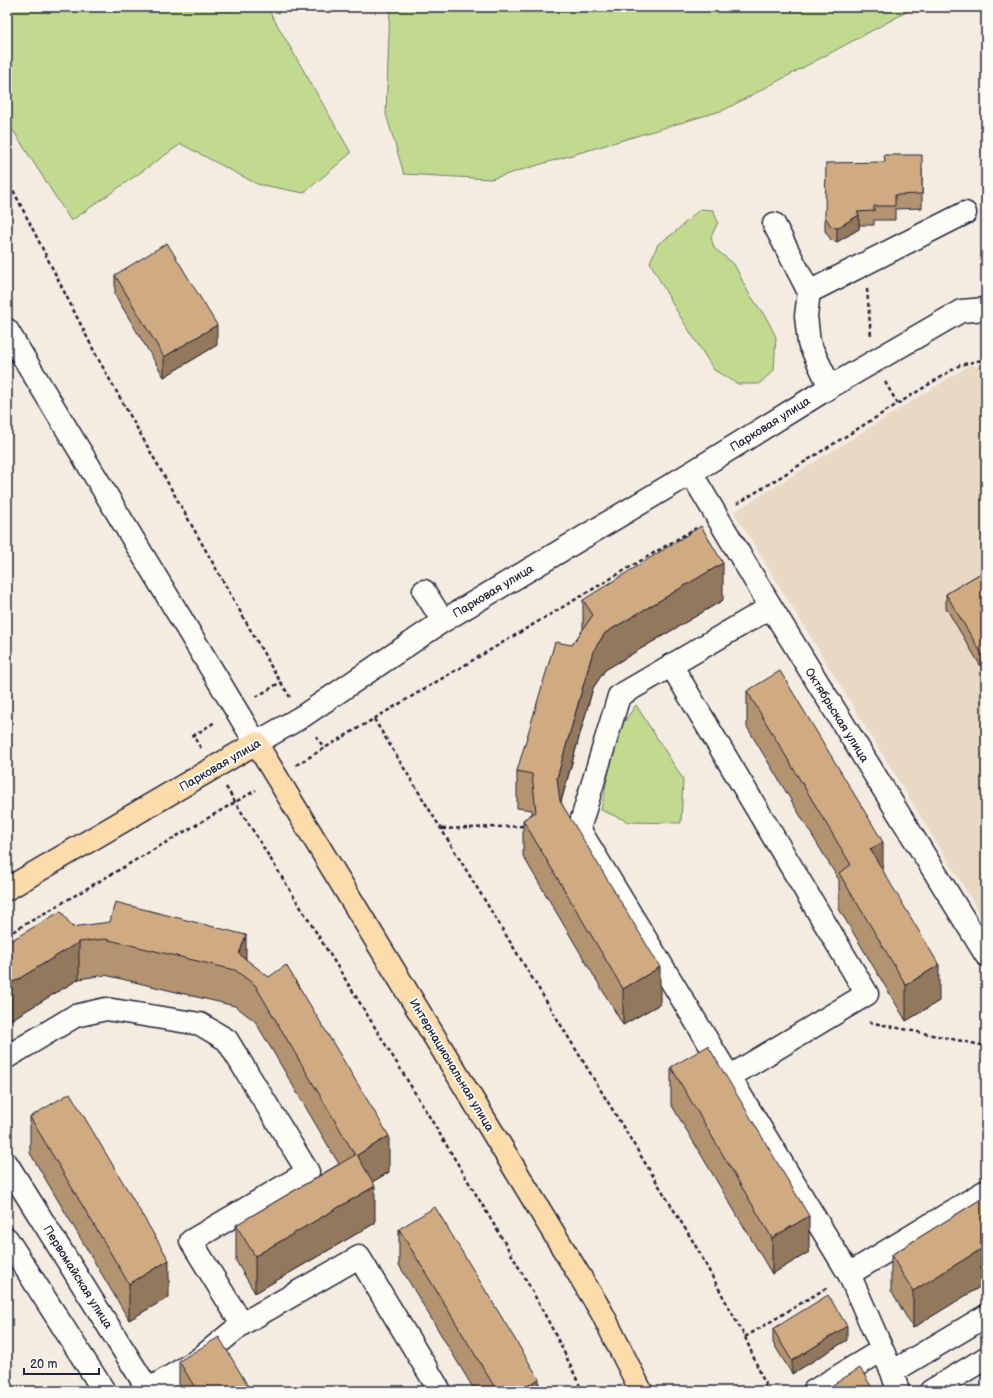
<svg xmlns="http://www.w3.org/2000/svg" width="993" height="1398" font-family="'Balsamiq Sans',sans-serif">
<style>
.built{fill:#e9d8c4}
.green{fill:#c2da90;stroke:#727e66}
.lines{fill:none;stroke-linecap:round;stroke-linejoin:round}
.minor-casing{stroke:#22223b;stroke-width:25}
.major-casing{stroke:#22223b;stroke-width:25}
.path{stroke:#22223b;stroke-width:2.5;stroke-dasharray:4 3;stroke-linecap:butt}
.minor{stroke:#fdfcf7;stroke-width:22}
.major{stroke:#fddcac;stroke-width:22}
.wall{fill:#b39370;stroke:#22223b}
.shaded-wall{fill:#92785b;stroke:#22223b}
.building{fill:#d0ab82;stroke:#22223b}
.labels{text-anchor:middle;stroke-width:4;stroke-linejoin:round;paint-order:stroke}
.street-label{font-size:12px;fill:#22223b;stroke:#fdfcf7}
</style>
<rect width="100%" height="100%" fill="#f4ece0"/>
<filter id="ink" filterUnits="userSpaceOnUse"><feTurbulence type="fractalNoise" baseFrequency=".025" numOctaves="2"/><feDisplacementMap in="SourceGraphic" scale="8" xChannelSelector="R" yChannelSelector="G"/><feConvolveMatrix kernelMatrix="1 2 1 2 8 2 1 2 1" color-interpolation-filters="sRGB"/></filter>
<g filter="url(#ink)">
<path class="built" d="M970,365L986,368V923L734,512Z"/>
<path class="green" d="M7,7H267L351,153L304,193L257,184L181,144L71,221L7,121Z
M390,7H916L724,110L491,179L404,174L386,114Z
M700,209L713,210L718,222L711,237L714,248L734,264L748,292L767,319L776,337L774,370L759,384H738L714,370L673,305L650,262L658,244L674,233Z
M636,705L683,779L681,823L629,822L601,810L616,733Z"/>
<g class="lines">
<g class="minor-casing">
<path id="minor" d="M774,224L809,292
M7,330L256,743L303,716L443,621L691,473L830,387L961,311L986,309
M830,387L809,343L806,316L809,292L965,213
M691,473L771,607L986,955
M424,591L443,621
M771,607L619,696L579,829L849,1274L892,1372L898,1391
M671,665L867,994L729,1077
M7,1057L75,1016L106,1009L200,1024L227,1040L308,1172L191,1241L242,1324
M7,1164L149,1391
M7,1239L104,1391
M849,1274L986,1191
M892,1372L986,1316
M148,1390L198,1360L242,1324L359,1257L440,1391
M814,1391L882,1350
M931,1391L986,1358"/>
</g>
<g class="major-casing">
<path id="major" d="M7,889L256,743L601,1311L641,1391"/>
</g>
<path class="path" d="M7,178L96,355L273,670L290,697
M867,289L871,336
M885,382L898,404
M737,504L960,365L986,359
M256,697L281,682
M374,719L694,1243L745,1337L768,1391
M316,736L324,748
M201,748L193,736L215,722
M296,765L696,528
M226,787C302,910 379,1032 453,1156C499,1233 546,1309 582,1391
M442,829L525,826
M7,935L256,790
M869,1022L986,1046
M745,1337L828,1287"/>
<use href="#minor" class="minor"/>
<use href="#major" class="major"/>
</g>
<path class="wall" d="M922,169V208L895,209V220H874V225H859V229L837,242L831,240L825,231V217Z
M115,275L217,345L164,377L115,295Z
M986,570V675L946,608V594Z
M583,600H723L605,670L593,688L561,802L660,1004L623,1025L523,856V820L532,814V810L517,808V771L572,645L583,630Z
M747,691L883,871L939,1001L906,1021L839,909V880L747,727Z
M72,927L246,959L389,1172L372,1182L375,1223L255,1293L236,1261V1225L339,1164L255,1021L235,1006L105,975L79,979L7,1022V943Z
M671,1067L809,1252L772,1274L671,1104Z
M30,1117L169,1297L129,1320L30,1153Z
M986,1196V1283L913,1328L891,1291V1255Z
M399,1229L539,1391H475L399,1265Z
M773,1329L847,1340L792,1374L773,1343Z
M179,1361L251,1391H179Z"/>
<path class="shaded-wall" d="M859,215V229L837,242V228Z
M217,325V345L164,377V357Z
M723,563V600L605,670L593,688L557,815V778L593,651L605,633Z
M883,842V878L870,849Z
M246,935V972L239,954Z
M79,942V979L7,1022V986Z
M939,965V1001L906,1021V985Z
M660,967V1004L623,1025V989Z
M389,1136V1172L357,1191V1155Z
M375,1186V1223L255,1293V1256Z
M809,1216V1252L772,1274V1238Z
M986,1246V1283L913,1328V1291Z
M169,1260V1297L129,1320V1284Z
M847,1326V1340L792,1374V1361Z
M539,1379V1391H519Z"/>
<path class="building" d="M884,155H922V194L895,195V206H874V211L857,212L859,215L837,228L831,226L825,217L826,163L885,162Z
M167,243L217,325L164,357L115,275Z
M701,526L723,563L605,633L593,651L557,778L560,801L660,967L623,989L523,820L536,812L532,774L517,771L555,642L572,645L593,615L583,600Z
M986,570V661L946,594Z
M780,671L883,842L870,849L939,965L906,985L839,873L851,865L747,691Z
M115,902L246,935L239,954L269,977L286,965L389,1136L357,1155L375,1186L255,1256L236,1225L355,1155L255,985L235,970L105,939L79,942L7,986V943L61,911L72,927L110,922Z
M708,1046L809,1216L772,1238L671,1067Z
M70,1093L169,1260L129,1284L30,1117Z
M986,1196V1246L913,1291L891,1255Z
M435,1207L539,1379L519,1391H497L399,1229Z
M828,1295L847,1326L792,1361L773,1329Z
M219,1337L251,1391H197L179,1361Z
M860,1368L874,1391H823Z"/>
</g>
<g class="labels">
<g class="street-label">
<text transform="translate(770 424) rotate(-32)" y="4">Парковая улица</text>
<text transform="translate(493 591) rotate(-31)" y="4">Парковая улица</text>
<text transform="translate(837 715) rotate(58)" y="4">Октябрьская улица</text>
<text transform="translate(220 765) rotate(-30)" y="4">Парковая улица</text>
<text transform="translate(452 1065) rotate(59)" y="4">Интернациональная улица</text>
<text transform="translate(78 1277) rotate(58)" y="4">Первомайская улица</text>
</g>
</g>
<rect width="993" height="1398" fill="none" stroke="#fdfcf7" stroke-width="24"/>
<rect x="12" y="12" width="969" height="1374" fill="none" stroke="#22223b" stroke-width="1.5" filter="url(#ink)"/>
<path d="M24 1368v6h75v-6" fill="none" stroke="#22223b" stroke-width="2"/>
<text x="30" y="1368" font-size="12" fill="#22223b" stroke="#fdfcf7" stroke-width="3" paint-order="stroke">20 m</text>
</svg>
